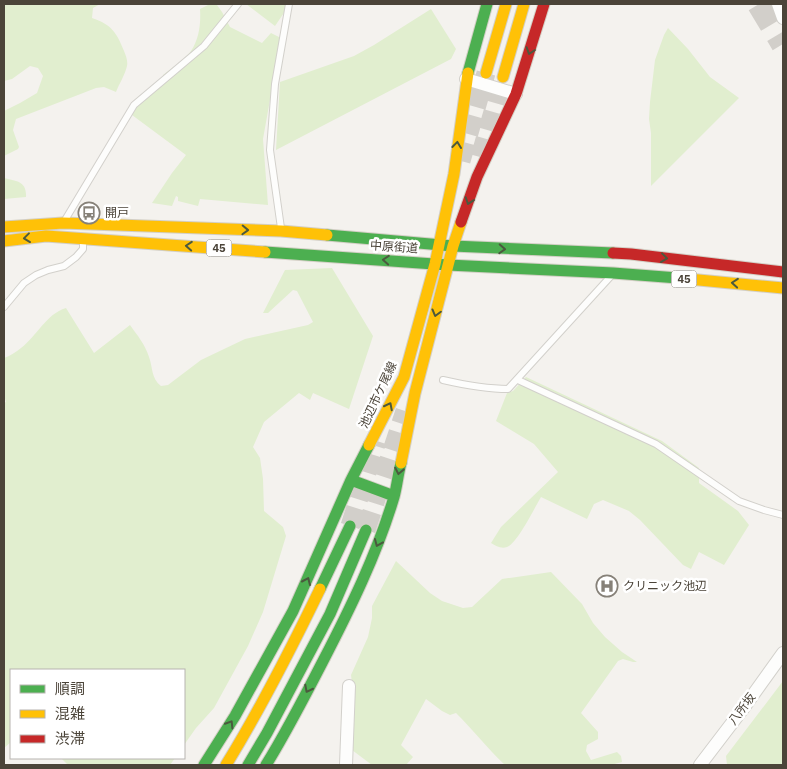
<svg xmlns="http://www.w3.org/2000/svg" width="787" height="769" font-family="'IBM Plex Sans','Noto Sans JP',sans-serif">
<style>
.green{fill:#e1eecf}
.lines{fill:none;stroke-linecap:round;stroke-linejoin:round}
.secondary-tunnel{stroke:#d2cfca;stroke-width:19;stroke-dasharray:19 9;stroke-linecap:butt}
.highway-tunnel{stroke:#d2cfca;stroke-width:24;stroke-dasharray:24 12;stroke-linecap:butt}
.lane-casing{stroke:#d2d0cb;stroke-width:8}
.street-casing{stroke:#d2d0cb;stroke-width:14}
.fast-casing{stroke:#d3cfc5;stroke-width:13}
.slow-casing{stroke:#d3cfc5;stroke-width:13}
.jam-casing{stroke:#d3cfc5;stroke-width:13}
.lane{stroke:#fdfdfc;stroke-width:6}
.street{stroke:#fdfdfc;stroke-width:12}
.fast{stroke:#4caf50;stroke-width:11}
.slow{stroke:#ffc107;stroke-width:11}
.jam{stroke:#c62828;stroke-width:11}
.oneway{stroke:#4b593e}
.labels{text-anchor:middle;stroke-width:5;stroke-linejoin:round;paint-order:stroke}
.shield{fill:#fff;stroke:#817c74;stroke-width:1}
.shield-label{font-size:11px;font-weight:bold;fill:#4b4439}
.poi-label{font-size:12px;fill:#4b4439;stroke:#fff;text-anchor:start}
.street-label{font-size:12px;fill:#4b4439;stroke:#fff}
</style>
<rect width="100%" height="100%" fill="#f4f2ee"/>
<path class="green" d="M4,4H100L93,8L92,18C111,24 117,33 124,51C126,56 128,61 127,66C125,75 119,84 116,92L104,87L96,88L16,119L13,130L19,147L18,149L4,156V111L20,103L37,93L43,76L38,68L30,66L12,79L4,81Z
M210,4L217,5L222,12L230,27L262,43L271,33L281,38L263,139L268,205L200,199L198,206L178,201V197L176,196L172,206L152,203L172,173L186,155L132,115L137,106L168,79L163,75C171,69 186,58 191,51C199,39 201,24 200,9Z
M246,4H290L275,26Z
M431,9L456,49L451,59L276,150L280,82L354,56L374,45Z
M668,28L688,49L710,77L739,98L651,186V133L649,119L650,102L655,60L664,35Z
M4,178C16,181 27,181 26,197L4,199Z
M332,268L373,336L349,409L313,393L310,400L299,393L264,422L253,447L260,458L263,479L264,511L283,527L286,536L263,612L248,646L214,708L196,728L184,745V670H11V742L4,748V403L6,402L4,395V358C10,356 16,352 21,348C37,336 46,314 66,308L94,353L130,325C137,335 145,344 149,357C153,368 151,378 161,386L168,385L201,360L245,339L308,325L313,322L297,291L293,290L268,313H263L285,270Z
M526,377L662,441L699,468V483L738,511L749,525L724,565L699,552L691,569L683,565L640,520L629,511L603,500L594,504L587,519L541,497C535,507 517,544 507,547C501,549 496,546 491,543L501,527L558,472L534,444L496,421L507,393L513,391Z
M396,561L430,593L442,601L463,608L472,607L502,579L551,572L582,604L593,623L605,637L622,652L637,662H633L623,659L618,661L581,713L598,732V739L587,745L586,751L591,760L617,752L621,756L622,762L611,765H505C488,749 473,730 456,713L450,715L442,711L426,699L401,745L413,757L406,765H372L348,747L355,706L351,675L368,637L372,618V606Z
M783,681V765H727L726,756Z
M61,758H175L170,765H68Z"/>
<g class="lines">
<path class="secondary-tunnel" d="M480,157L503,77
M461,161L486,73
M350,526L377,441
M366,530L405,411"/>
<path class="highway-tunnel" d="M759,4L783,44"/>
<g class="lane-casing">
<path id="lane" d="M65,220L134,105L204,46L238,4
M281,228L270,150L275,84L289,4
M4,307L24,283L36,275L48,270L64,266L76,257L83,249V242
M443,380C465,385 486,389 508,389L611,276
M518,380L656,444L739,501L764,510L783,515"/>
</g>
<g class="street-casing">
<path id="street" d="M778,4L783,18
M466,79L516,94
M346,765L349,686
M700,765L745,706L783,653"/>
</g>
<g class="fast-casing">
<path id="fast" d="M468,73L487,4
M327,235L453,246L613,253
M265,252L448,265L613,273L678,278
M351,480L394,496
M320,589L350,526
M204,765L235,716L293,611L351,480L369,445
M248,765L267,733L330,614L366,530
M266,765C287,731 305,696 323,661C350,609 377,554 394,497C397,486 398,474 401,463"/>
</g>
<g class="slow-casing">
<path id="slow" d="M486,73L506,4
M503,77L524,4
M4,227L63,223L281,231L327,235
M4,241L46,236L265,252
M678,278L783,288
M369,445L404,377L435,264L454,174L468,73
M401,463L415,393L453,246L461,222
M226,765C261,708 291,649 320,589"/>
</g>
<g class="jam-casing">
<path id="jam" d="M461,222L477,177L516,94L544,4
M613,253L631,254L783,272"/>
</g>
<use href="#lane" class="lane"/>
<use href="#street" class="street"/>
<use href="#fast" class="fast"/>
<use href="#slow" class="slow"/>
<use href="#jam" class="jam"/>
</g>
<defs><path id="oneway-chevron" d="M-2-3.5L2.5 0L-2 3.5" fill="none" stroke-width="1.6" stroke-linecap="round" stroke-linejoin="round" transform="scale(1.25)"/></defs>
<g class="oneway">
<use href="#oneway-chevron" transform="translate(530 51) rotate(108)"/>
<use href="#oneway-chevron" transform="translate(457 145) rotate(-83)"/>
<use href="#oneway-chevron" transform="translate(469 201) rotate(109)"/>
<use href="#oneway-chevron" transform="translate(245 230) rotate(2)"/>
<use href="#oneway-chevron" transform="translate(27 238) rotate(173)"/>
<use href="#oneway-chevron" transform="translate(189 246) rotate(-176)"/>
<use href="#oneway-chevron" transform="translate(502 249) rotate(3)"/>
<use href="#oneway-chevron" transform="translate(664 258) rotate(7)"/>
<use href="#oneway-chevron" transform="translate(386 260) rotate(-176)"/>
<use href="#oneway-chevron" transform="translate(735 283) rotate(-175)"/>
<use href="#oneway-chevron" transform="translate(436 313) rotate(105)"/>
<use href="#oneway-chevron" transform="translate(389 406) rotate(-63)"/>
<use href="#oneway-chevron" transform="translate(399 471) rotate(101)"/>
<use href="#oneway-chevron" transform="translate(378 543) rotate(113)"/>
<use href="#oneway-chevron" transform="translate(307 581) rotate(-66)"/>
<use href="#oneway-chevron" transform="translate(308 689) rotate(117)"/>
<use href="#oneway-chevron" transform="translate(230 724) rotate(-58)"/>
</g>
<defs>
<g id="bus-ring" transform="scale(1.125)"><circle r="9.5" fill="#fff" stroke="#868178" stroke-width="1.5"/><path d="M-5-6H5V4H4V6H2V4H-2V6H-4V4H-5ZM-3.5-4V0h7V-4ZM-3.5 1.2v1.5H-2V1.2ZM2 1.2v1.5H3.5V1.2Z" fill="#868178"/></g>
<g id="hospital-ring" transform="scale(1.125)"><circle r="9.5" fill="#fff" stroke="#868178" stroke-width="1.5"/><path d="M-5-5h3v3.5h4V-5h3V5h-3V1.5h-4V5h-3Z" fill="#868178"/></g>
</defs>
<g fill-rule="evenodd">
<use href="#bus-ring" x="89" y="213"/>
<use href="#hospital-ring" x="607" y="586"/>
</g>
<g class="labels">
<g class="shield">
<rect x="206.5" y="239.5" width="25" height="17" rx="4"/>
<rect x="671.5" y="270.5" width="25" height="17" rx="4"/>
</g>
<g class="shield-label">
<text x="219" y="252">45</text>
<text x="684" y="283">45</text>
</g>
<g class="poi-label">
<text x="105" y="217">開戸</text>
<text x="623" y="590">クリニック池辺</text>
</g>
<g class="street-label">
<text transform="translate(394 247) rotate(4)" y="4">中原街道</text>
<text transform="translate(378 395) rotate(-65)" y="4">池辺市ケ尾線</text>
<text transform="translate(742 709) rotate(-53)" y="4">八所坂</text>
</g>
</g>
<rect width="787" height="769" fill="none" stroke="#4b4439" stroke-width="10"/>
<rect x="10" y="669" width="175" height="90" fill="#ffffff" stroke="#b7b4b0"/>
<rect x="20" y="685" width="25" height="8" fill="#4caf50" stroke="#b7b4b0"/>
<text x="55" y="694" font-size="15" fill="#4b4439">順調</text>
<rect x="20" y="710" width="25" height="8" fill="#ffc107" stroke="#b7b4b0"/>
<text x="55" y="719" font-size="15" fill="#4b4439">混雑</text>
<rect x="20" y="735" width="25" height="8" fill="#c62828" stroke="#b7b4b0"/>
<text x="55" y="744" font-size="15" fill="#4b4439">渋滞</text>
</svg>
